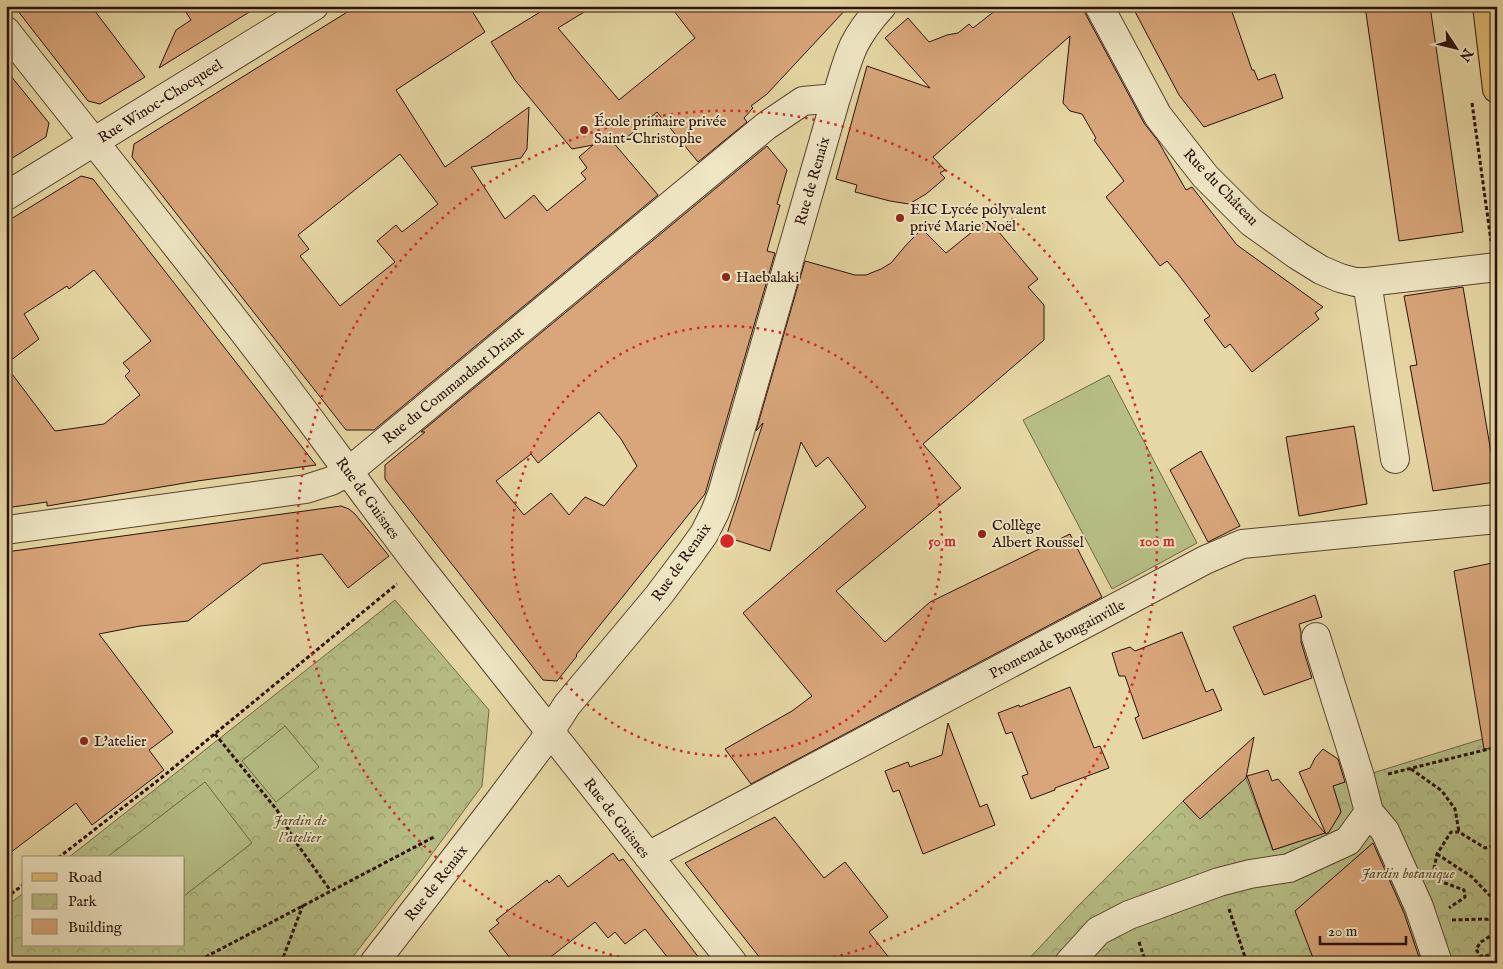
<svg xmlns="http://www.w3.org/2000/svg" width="1503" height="969" font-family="'IM FELL English',serif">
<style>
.park{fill:url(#park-crowns);stroke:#706746}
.garden{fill:#b6be85;stroke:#706746}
.building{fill:#d8a67a;stroke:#291007;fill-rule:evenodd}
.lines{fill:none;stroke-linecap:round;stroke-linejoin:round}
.minor-casing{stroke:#58422e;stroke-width:30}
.major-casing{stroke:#291007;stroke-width:30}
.path{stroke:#291007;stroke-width:3;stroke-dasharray:4 2.5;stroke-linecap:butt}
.minor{stroke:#efe6c4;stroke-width:28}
.major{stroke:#e3bc72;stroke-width:28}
.ring{fill:none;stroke:#d62828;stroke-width:2.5;stroke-dasharray:2.5 5}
.poi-dot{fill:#8f2418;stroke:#efe6c4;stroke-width:2}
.labels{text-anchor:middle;stroke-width:4;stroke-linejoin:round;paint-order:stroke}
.street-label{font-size:15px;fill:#291007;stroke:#efe6c4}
.poi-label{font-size:15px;fill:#291007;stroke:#efe6c4;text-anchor:start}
.park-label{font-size:15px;font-style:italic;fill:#5a4d33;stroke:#efe6c4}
.centre{fill:#d62828;stroke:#efe6c4;stroke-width:2.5}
.ring-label{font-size:15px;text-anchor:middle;font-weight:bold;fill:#d62828;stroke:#efe6c4;stroke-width:4;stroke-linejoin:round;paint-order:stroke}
</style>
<defs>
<pattern id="park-crowns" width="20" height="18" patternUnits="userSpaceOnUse" patternTransform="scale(1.25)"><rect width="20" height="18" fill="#b6be85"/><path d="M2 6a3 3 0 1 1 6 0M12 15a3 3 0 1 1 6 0" fill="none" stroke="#9ca271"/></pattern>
</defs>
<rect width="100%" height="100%" fill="#e6d8a4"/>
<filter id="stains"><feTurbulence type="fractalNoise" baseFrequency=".004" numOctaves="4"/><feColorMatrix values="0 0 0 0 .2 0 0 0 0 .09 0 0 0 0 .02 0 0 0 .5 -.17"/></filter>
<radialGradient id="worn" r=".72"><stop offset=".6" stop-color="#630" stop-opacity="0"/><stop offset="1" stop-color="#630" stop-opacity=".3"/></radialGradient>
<path class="park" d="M395,600L489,710L482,786L423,866L348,963H6V906L24,893V945H184V858H68Z
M1497,737V963H1025L1078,906L1183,801L1200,819L1246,778L1273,850L1327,832L1330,821L1338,818L1341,812L1333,786L1360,777L1482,739Z"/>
<path class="garden" d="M1109,375L1197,543L1112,589L1023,420Z
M285,726L319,767L276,802L242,761Z
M205,782L252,843L184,896V858H106Z"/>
<path class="building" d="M14,6H91L145,77L100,104L88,101Z
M182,6H259L159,68L176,30L191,20Z
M357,6H469L485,32L396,90L445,167L529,107L527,149L521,158L471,167L505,219L534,195L547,211L586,179L581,173L587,168L579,157L593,145L572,149L515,80L491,42L550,6H594L558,28L619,100L695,38L670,6H849L767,94L751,106L753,108L744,118L747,122L698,162L657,112L625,139L612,141L658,195L374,430H346L132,157L134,144ZM400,154L438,204L402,232L396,225L377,241L395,262L340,306L300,256L309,249L298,235Z
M1001,6H1083L1085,13L1144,123L1158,141L1186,190L1192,187L1237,245L1323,307L1315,313L1319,319L1252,372L1230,344L1225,348L1204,320L1210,316L1178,274L1167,261L1160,266L1106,197L1124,181L1094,140L1096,138L1082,114L1070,111L1063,103L1070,36L933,157L945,170L940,173L945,178L926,194L909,204L890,201L855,192L857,185L836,179L867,66L930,88L885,38L908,18L929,42L947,35L958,33L969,24L973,28Z
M1132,6H1230L1252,70H1254L1258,80L1275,74L1283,98L1204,127L1179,95Z
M1365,6H1430L1463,232L1399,241Z
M6,70L49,123L46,137L6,162Z
M767,146L787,170L777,204L780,205L767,251L775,253L705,494L576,655L577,656L557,681L543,680L385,479V465L425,432H421ZM599,412L621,439L637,466L604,506L585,497L569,515L551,493L524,515L496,481L531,454L538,463Z
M81,176L93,179L316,465L197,481L47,506V502L6,508V366L55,431L104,424L140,395L125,376L130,371L123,363L151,341L94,270L69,289L67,286L24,314L39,339L6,364V222Z
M988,219L1038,279L1028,287L1044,305V340L923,444L961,488L836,591L885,642L930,602L1070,534L1102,597L751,784L725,749L792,711L812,696L743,613L866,507L828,457L816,467L801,442L770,551L726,537L763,423L756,431L805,261L855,275H866L881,269L891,263L907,244L922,229L946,253Z
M1463,287L1496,482L1433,491L1410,366L1417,365L1404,296Z
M1354,426L1367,504L1299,516L1286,437Z
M1201,451L1240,526L1208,542L1170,470Z
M341,506L349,509L355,514L389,556L348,588L322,554L262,564L188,621L140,626L99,634L173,732L149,750L164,770L92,825L76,803L6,856V552Z
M1497,562V748L1484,749L1454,571Z
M1315,595L1322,617L1299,624L1301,632V642L1312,678L1264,695L1233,627Z
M1182,632L1206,692L1213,689L1222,710L1143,739L1135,718L1139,716L1125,676H1119L1112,653L1130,647L1135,651Z
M1070,687L1094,748L1100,746L1109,768L1055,788V790L1031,799L1022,776L1028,774L1012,732L1006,734L998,713L1019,705L1020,707Z
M948,723L980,807L987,804L995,825L923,854L899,790L893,792L885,771L908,762L910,767L942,755Z
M1254,737L1246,778L1200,819L1183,801Z
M1323,749L1338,759L1345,782L1333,786L1341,812L1329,832L1326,834L1299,772L1310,768L1315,758Z
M1268,770L1272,781L1278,779L1325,833L1273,850L1247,776Z
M775,817L824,878L845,862L888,917L869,932L893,963H764L685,863Z
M1373,843L1404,913L1421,963H1315L1295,911Z
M613,853L619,861L623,859L703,963H672L645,929L625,944L615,932L608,938L595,922L543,963H514L489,931L499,923L496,920L547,880L549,883L559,875L568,887Z"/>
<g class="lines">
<g class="minor-casing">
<path id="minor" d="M1099,6L1158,116L1205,176L1251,222L1297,255L1321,270L1340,278L1355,282H1367L1497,267
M6,31C92,140 179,247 263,357C316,426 366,497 419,566L733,963
M6,196L314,6
M1367,282L1395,459
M6,530L306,489L331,481L348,472L766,126L803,101L836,98
M1369,812L1385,831L1419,907L1438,963
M648,856L1205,560L1242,544L1497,519
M374,963L497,804L542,744L567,705L659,595L689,555L704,534L715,512L722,494L836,98C842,80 846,62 854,45C861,31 871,18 882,6
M1069,963L1098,931L1129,915L1219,882L1250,874L1289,868L1348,841L1369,812L1360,777L1316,637"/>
</g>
<g class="major-casing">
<path id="major" d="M1487,6L1497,89"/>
</g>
<path class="path" d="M1472,103L1491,241
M215,734L277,810L295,841L330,890
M1411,769L1442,791L1455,809L1459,832
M1388,774L1497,747
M1437,854L1472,877L1497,903
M58,858L161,778L397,584
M1434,869L1437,854L1451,832H1459L1485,848L1497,845
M1439,879L1442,882L1464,890L1465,897L1449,908
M6,898L24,884
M1229,909L1247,963
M1452,920L1484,919L1495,920L1497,923
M1139,942L1146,963
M1483,956H1480L1476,949L1481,942L1495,933L1497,928
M1466,960L1486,956L1497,952
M194,963L434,837
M281,963L303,905"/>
<use href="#minor" class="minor"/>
<use href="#major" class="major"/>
</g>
<g class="ring">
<circle cx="727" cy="541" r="215"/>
<path d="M641 962A430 430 0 1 1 813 962"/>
</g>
<g class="poi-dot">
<circle cx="584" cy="130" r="5"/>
<circle cx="900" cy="218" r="5"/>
<circle cx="726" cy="277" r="5"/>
<circle cx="982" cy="534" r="5"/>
<circle cx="84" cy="741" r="5"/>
</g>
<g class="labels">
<g class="street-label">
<text transform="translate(160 101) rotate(-32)" y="5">Rue Winoc-Chocqueel</text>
<text transform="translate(812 181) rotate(-74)" y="5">Rue de Renaix</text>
<text transform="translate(1221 187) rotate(46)" y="5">Rue du Château</text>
<text transform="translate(453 385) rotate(-39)" y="5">Rue du Commandant Driant</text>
<text transform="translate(368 498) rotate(54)" y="5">Rue de Guisnes</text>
<text transform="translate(681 562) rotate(-55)" y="5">Rue de Renaix</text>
<text transform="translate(1057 639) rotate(-28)" y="5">Promenade Bougainville</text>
<text transform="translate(617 818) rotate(52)" y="5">Rue de Guisnes</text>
<text transform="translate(436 883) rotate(-52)" y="5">Rue de Renaix</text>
</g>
<g class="poi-label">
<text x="594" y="126">École primaire privée<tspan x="594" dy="17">Saint-Christophe</tspan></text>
<text x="910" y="214">EIC Lycée polyvalent<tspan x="910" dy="17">privé Marie Noël</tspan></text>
<text x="736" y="282">Haebalaki</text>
<text x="992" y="530">Collège<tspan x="992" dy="17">Albert Roussel</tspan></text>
<text x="94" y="746">L'atelier</text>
</g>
<g class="park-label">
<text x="300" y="825">Jardin de<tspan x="300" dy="17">l'atelier</tspan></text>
<text x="1408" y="878">Jardin botanique</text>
</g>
</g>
<circle cx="727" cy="541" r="8" class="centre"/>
<g class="ring-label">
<text x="942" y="546">50 m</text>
<text x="1157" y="546">100 m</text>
</g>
<rect width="1503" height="969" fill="none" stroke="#e6d8a4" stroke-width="25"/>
<rect x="8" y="8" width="1488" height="954" fill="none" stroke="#291007" stroke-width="2.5"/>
<rect x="12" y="12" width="1478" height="944" fill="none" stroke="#291007"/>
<rect x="22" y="856" width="162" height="90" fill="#efe6c4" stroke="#a09078"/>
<rect x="32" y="873" width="25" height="8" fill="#e3bc72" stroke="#a09078"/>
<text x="68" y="882" font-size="15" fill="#291007">Road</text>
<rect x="32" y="894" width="25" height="15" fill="url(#park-crowns)" stroke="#a09078"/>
<text x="68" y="906" font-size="15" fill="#291007">Park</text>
<rect x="32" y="919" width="25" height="15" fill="#d8a67a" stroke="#a09078"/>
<text x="68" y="932" font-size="15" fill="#291007">Building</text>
<g transform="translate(1456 48) rotate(125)" stroke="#efe6c4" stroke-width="4" paint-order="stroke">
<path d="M0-4L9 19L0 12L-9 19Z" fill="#291007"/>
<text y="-8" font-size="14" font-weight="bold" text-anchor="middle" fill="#291007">N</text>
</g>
<path d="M1320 936v8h86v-8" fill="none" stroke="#291007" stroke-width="2.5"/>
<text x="1328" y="936" font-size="15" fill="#291007" stroke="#efe6c4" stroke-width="4" paint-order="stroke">20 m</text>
<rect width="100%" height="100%" filter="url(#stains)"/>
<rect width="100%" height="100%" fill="url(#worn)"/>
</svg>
